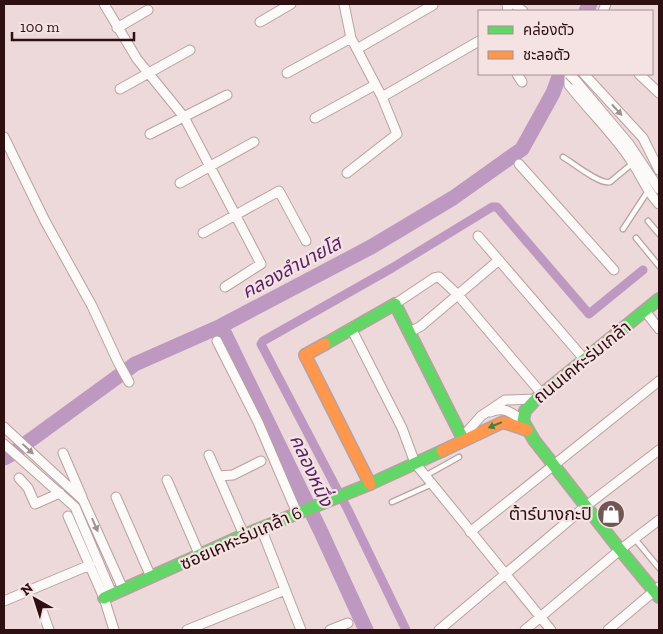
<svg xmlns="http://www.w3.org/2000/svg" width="663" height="634" font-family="'Zilla Slab','Noto Sans Thai',serif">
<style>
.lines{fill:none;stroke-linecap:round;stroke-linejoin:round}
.canal{stroke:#bd98c1;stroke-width:9}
.river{stroke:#bd98c1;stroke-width:15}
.lane-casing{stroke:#b8a1a1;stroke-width:7}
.street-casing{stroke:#b8a1a1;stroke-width:11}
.fast-casing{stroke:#b8a1a1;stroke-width:14}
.slow-casing{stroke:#b8a1a1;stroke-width:14}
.lane{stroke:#fcf9f9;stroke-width:4.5}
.street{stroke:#fcf9f9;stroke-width:9}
.fast{stroke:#63d668;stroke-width:11}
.slow{stroke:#ff974d;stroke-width:11}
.street-bridge-casing{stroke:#b8a1a1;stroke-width:11;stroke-linecap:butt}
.street-bridge{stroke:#fcf9f9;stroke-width:9}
.oneway{fill:#9f9091}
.oneway2{fill:#4b7d41}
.labels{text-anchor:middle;stroke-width:4.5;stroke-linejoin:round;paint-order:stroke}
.street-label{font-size:18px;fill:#2e1012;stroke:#f5e3e3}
.poi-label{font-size:18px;fill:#2e1012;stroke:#f5e3e3;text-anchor:end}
.water-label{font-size:19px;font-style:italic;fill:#561e67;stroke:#f5e3e3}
</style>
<rect width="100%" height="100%" fill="#edd9d9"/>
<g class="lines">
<path class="canal" d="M406,630L348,510L261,344L263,341L392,268L492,207H497L589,314L643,270"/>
<path class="river" d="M586,11L590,4
M221,326L321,532L366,630
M4,458L10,455L135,364L221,326L371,247L453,198L522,149L553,93L560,74"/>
<g class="lane-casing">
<path id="lane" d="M563,157C573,163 600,185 610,182L633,163
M648,221L659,234
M623,229L648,191
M636,238L659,266
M425,476L459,457
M392,502L432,484
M635,539L659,568"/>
</g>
<g class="street-casing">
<path id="street" d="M104,4L137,59L184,117L261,264L225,287
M344,4L351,38L382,97L397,134L347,173
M507,4L508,11
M514,4L523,11
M603,11L606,4
M260,22L291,4
M117,28L148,10
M357,49L433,5
M287,73L351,38
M517,74L522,82
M572,74L569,78V85C589,111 614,134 632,162C642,177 647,192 659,204
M584,74L643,138L659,170
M639,74L659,93
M576,81L629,144L659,189
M120,89L190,50
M382,97L479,41
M315,118L375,85
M150,134L227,95
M4,137L45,221L92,306L118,362L129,382
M519,164L614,270
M180,183L254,142
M203,233L279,191L306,241
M478,236L585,360
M395,304L434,278L439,277L458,295L542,394
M645,311L659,329
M351,328L402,428L415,463L551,630
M410,332L421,326L499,260
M217,341L258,422L297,513
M490,412C505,406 512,413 523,421
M4,427L83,500L123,589
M460,440L481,416L505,400L536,399
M4,444L75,507L112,594
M63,453L82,497
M209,455L244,535
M218,476L233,475L261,461
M19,478L28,488L35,504L60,493
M167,480L200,556
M116,497L151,577
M68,516L104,598L114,630
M261,528L301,630
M470,532L659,381
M4,601L90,565
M43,613L49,630
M187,630L285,590
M330,630L348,623
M439,630L586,506L659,450
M525,630L621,549L659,520
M608,630L659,587"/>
</g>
<g class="fast-casing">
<path id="fast" d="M659,299L536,399L525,411L523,421L534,440L617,546L659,597
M325,344L395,304L463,439
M104,598L244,535L370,484L442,451"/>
</g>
<g class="slow-casing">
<path id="slow" d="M325,344L305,355L370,484
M442,451L503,422L527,430"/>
</g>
<use href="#lane" class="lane"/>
<use href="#street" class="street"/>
<use href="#fast" class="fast"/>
<use href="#slow" class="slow"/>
<g class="street-bridge-casing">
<path id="street-bridge" d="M569,74L576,81"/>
</g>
<use href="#street-bridge" class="street-bridge"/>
</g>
<defs><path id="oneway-solid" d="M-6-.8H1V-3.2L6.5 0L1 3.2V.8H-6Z" transform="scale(1.25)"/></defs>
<g class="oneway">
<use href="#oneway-solid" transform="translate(617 110) rotate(47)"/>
<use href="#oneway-solid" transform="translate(28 449) rotate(43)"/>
<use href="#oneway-solid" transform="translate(95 525) rotate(66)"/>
</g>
<use class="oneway2" href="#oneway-solid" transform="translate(495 425) rotate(157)"/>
<defs>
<g id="shop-disc" transform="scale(1.4375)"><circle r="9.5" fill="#715658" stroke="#f5e3e3"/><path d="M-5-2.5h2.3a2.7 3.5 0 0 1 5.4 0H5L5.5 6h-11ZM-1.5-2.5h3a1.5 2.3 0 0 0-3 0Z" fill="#fff"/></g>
</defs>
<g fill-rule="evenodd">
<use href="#shop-disc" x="611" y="514"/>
</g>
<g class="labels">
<g class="street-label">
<text transform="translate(582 362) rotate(-39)" y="6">ถนนเคหะร่มเกล้า</text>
<text transform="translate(241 538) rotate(-24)" y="6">ซอยเคหะร่มเกล้า 6</text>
</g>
<g class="poi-label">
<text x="592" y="520">ต้าร์บางกะปิ</text>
</g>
<g class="water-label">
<text transform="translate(291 267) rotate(-28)" y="7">คลองลำนายโส</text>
<text transform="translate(312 470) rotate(65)" y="7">คลองหนึ่ง</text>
</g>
</g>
<rect width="663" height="634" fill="none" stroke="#2e1012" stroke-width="10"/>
<rect x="478" y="10" width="175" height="65" fill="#f5e3e3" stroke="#a58f8f"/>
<rect x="488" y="26" width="25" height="8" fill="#63d668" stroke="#a58f8f"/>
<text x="523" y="35" font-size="15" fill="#2e1012">คล่องตัว</text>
<rect x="488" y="51" width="25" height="8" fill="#ff974d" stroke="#a58f8f"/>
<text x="523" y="60" font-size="15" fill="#2e1012">ชะลอตัว</text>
<g transform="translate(35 599) rotate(321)" stroke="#f5e3e3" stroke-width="4" paint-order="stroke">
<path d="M0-4L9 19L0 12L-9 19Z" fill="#2e1012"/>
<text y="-8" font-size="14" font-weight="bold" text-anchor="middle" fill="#2e1012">N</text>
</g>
<path d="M12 32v8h122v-8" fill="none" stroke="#2e1012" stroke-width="2.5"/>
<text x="20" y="32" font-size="15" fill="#2e1012" stroke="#f5e3e3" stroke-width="4" paint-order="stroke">100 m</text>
</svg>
